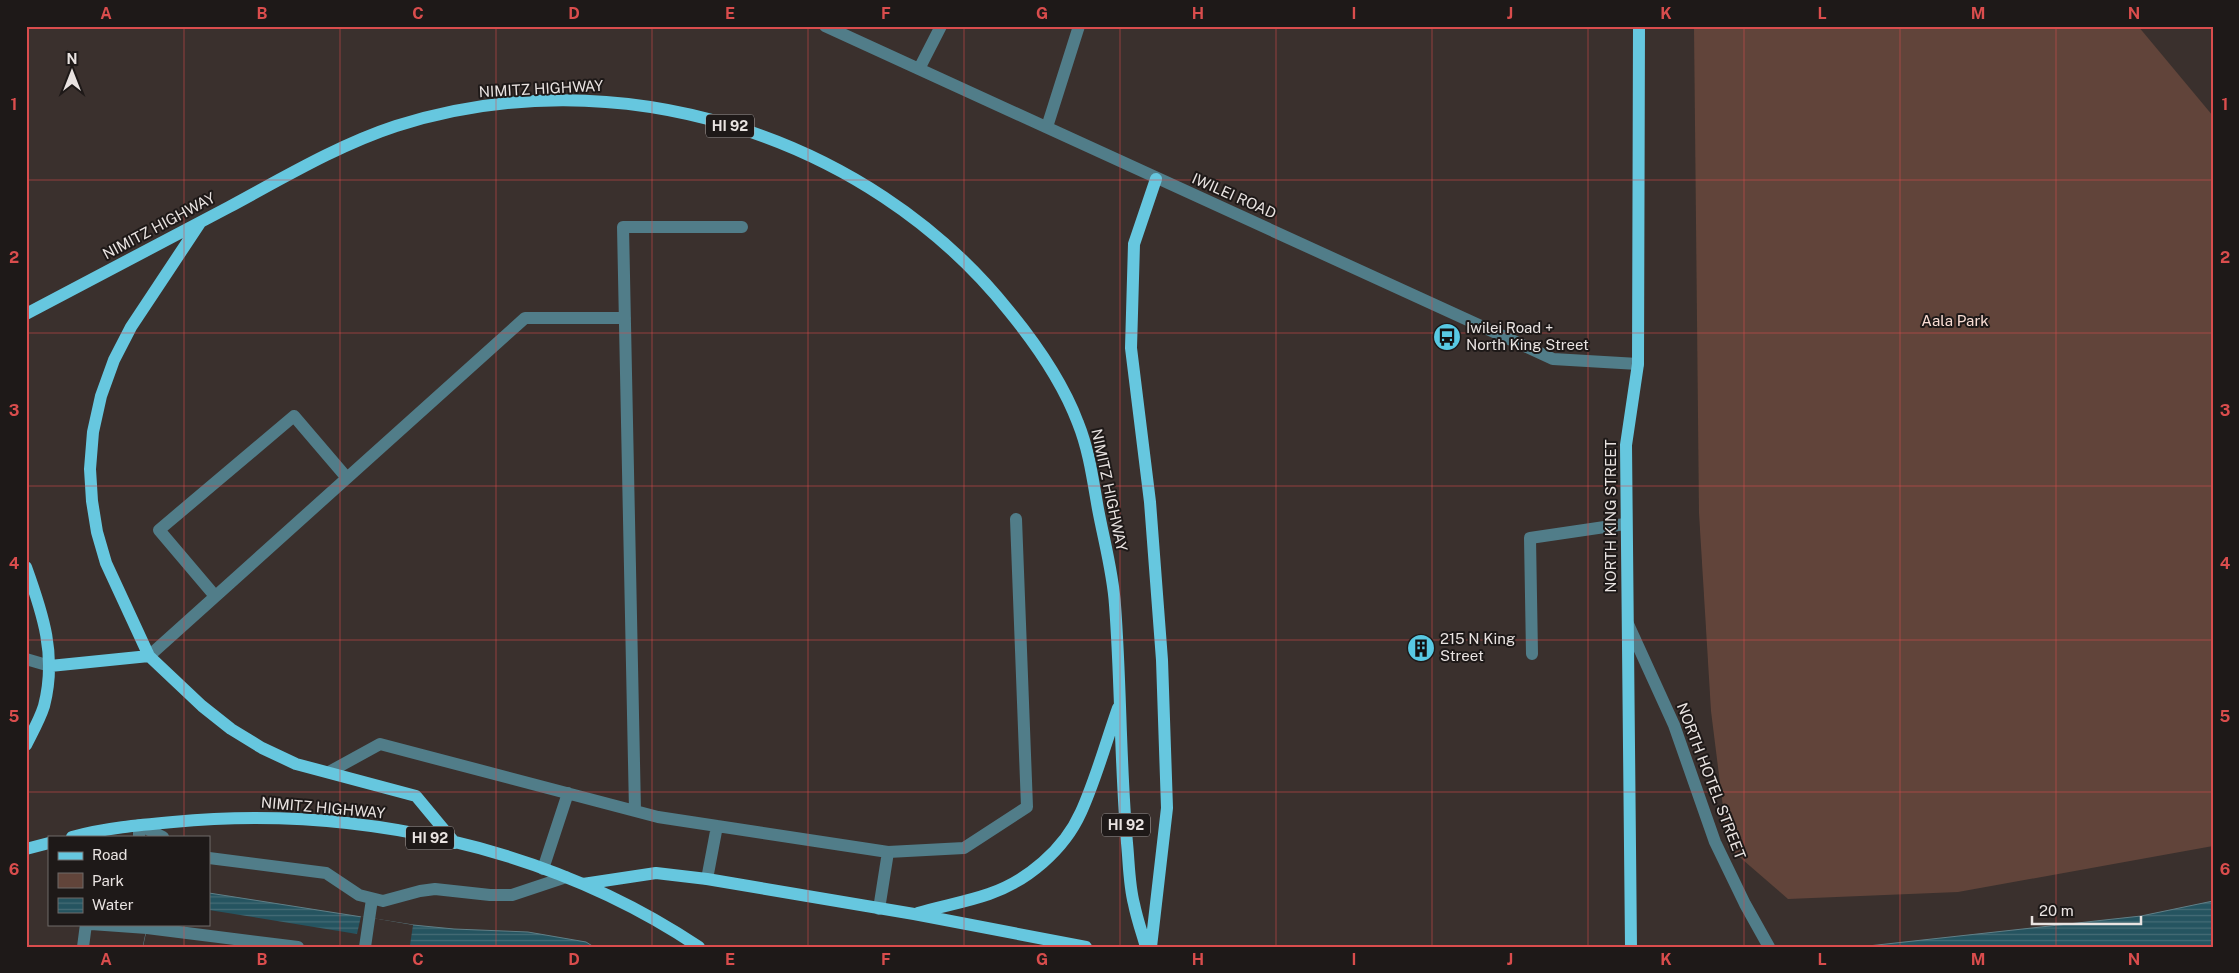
<svg xmlns="http://www.w3.org/2000/svg" width="2239" height="973" font-family="'Public Sans',sans-serif">
<style>
.green{fill:#61443a}
.water{fill:url(#water-rules);stroke:#607f87}
.pier{fill:#3a302d}
.lines{fill:none;stroke-linecap:round;stroke-linejoin:round}
.minor{stroke:#517d89;stroke-width:12}
.major{stroke:#66c7df;stroke-width:12}
.grid{fill:none;stroke:#da4d4d;stroke-width:1;stroke-opacity:0.55}
.labels{text-anchor:middle;stroke-width:4;stroke-linejoin:round;paint-order:stroke}
.shield{fill:#1e1918;stroke:#aca6a5;stroke-width:1}
.shield-label{font-size:14px;font-weight:bold;fill:#e9e3e1}
.street-label{font-size:15px;fill:#e9e3e1;stroke:#1e1918}
.park-label{font-size:15px;fill:#f9ddd4;stroke:#1e1918}
.poi-label{font-size:15px;fill:#e9e3e1;stroke:#1e1918;text-anchor:start}
.neatline{fill:none;stroke:#da4d4d;stroke-width:2}
.grid-label{font-size:16px;text-anchor:middle;font-weight:bold;fill:#da4d4d}
</style>
<defs>
<pattern id="water-rules" width="6" height="5" patternUnits="userSpaceOnUse" patternTransform="scale(1.25)"><rect width="6" height="5" fill="#255460"/><path d="M0 2.5h6" fill="none" stroke="#456c76"/></pattern>
</defs>
<rect width="100%" height="100%" fill="#3a302d"/>
<path class="green" d="M1694,26H2138L2213,116V846L1958,892L1788,899L1728,847L1711,711L1699,513Z"/>
<path class="water" d="M209,893L413,925L454,929L528,932L586,942L594,947H143L148,924H209Z
M2213,901V947H1859L2141,916Z"/>
<path class="pier" d="M209,910L357,934L361,916L413,925L410,945L411,947H143L148,924H209Z"/>
<g class="lines">
<path class="minor" d="M825,26L1553,359L1638,364
M919,69L941,26
M1047,127L1079,26
M215,596L159,530L294,416L347,478
M1628,624L1674,725L1715,842L1745,904L1769,947
M1532,654L1530,538L1625,524
M149,656L525,318H625
M26,659L50,666
M329,772L380,744L658,817L888,852L964,848L1027,807L1016,519
M635,811L623,227H742
M139,837V825L163,837
M209,858L326,873L359,895L383,901L420,891L435,889L490,895H512L566,877
M543,869L568,793
M707,879L717,826
M879,909L888,852
M91,924L147,928L298,947
M83,947L86,924
M365,947L372,899"/>
<path class="major" d="M200,223L131,327L114,360L101,396L93,432L90,469L92,501L97,532L106,563L149,656L202,706L231,729L262,748L296,764L416,796L455,843
M26,314C94,278 162,243 229,207C283,178 338,145 396,126C614,56 867,133 1009,311C1036,344 1063,383 1078,423C1089,450 1093,481 1098,509C1104,541 1113,573 1115,605C1121,684 1120,764 1127,843C1129,863 1129,885 1134,904C1137,919 1142,933 1146,947
M26,567C43,614 57,656 44,706C40,719 32,733 26,745
M50,666L149,656
M72,837C105,828 139,825 173,822C353,805 547,845 699,947
M26,849L49,843
M583,884L656,873L707,879L914,914L1086,947
M918,913C942,906 966,902 989,894C1027,881 1064,850 1081,812C1096,779 1106,742 1118,708
M1151,947L1167,808L1162,660L1150,502L1131,348L1134,244L1156,179
M1631,947L1626,445L1638,364L1639,26"/>
</g>
<path class="grid" d="M184,26V837M340,26V947M496,26V947M652,26V947M808,26V947M964,26V947M1120,26V947M1276,26V947M1432,26V947M1588,26V947M1744,26V947M1900,26V947M2056,26V947M26,180H2213M26,333H2213M26,486H2213M26,640H2213M26,792H2213M184,924V947"/>
<defs>
<g id="bus-disc" transform="scale(1.4375)"><circle r="9.5" fill="#58c9e3" stroke="#1e1918"/><path d="M-5-6H5V4H4V6H2V4H-2V6H-4V4H-5ZM-3.5-4V0h7V-4ZM-3.5 1.2v1.5H-2V1.2ZM2 1.2v1.5H3.5V1.2Z" fill="#111"/></g>
<g id="building-disc" transform="scale(1.4375)"><circle r="9.5" fill="#58c9e3" stroke="#1e1918"/><path d="M-4-6H4V6H1V3H-1V6H-4ZM-2.5-4.3h1.7v1.8h-1.7ZM.8-4.3h1.7v1.8H.8ZM-2.5-1h1.7V.8h-1.7ZM.8-1h1.7V.8H.8Z" fill="#111"/></g>
</defs>
<g fill-rule="evenodd">
<use href="#bus-disc" x="1447" y="337"/>
<use href="#building-disc" x="1421" y="648"/>
</g>
<g class="labels">
<g class="shield">
<rect x="706" y="114.5" width="48" height="23" rx="4"/>
<rect x="1102" y="813.5" width="48" height="23" rx="4"/>
<rect x="406" y="826.5" width="48" height="23" rx="4"/>
</g>
<g class="shield-label">
<text x="730" y="131">HI 92</text>
<text x="1126" y="830">HI 92</text>
<text x="430" y="843">HI 92</text>
</g>
<g class="street-label">
<text transform="translate(541 89) rotate(-3)" y="5">NIMITZ HIGHWAY</text>
<text transform="translate(1234 196) rotate(24)" y="5">IWILEI ROAD</text>
<text transform="translate(159 226) rotate(-28)" y="5">NIMITZ HIGHWAY</text>
<text transform="translate(1109 490) rotate(78)" y="5">NIMITZ HIGHWAY</text>
<text transform="translate(1611 516) rotate(-90)" y="5">NORTH KING STREET</text>
<text transform="translate(1711 781) rotate(69)" y="5">NORTH HOTEL STREET</text>
<text transform="translate(323 808) rotate(5)" y="5">NIMITZ HIGHWAY</text>
</g>
<g class="park-label">
<text x="1955" y="326">Aala Park</text>
</g>
<g class="poi-label">
<text x="1466" y="333">Iwilei Road +<tspan x="1466" dy="17">North King Street</tspan></text>
<text x="1440" y="644">215 N King<tspan x="1440" dy="17">Street</tspan></text>
</g>
</g>
<rect width="2239" height="973" fill="none" stroke="#1e1918" stroke-width="55"/>
<rect x="48" y="836" width="162" height="90" fill="#1e1918" stroke="#6f6a68"/>
<rect x="58" y="852" width="25" height="8" fill="#66c7df" stroke="#6f6a68"/>
<text x="92" y="860" font-size="15" fill="#e9e3e1">Road</text>
<rect x="58" y="873" width="25" height="15" fill="#61443a" stroke="#6f6a68"/>
<text x="92" y="886" font-size="15" fill="#e9e3e1">Park</text>
<rect x="58" y="898" width="25" height="15" fill="url(#water-rules)" stroke="#6f6a68"/>
<text x="92" y="910" font-size="15" fill="#e9e3e1">Water</text>
<g transform="translate(72 72)" stroke="#1e1918" stroke-width="4" paint-order="stroke">
<path d="M0-4L9 19L0 12L-9 19Z" fill="#e9e3e1"/>
<text y="-8" font-size="14" font-weight="bold" text-anchor="middle" fill="#e9e3e1">N</text>
</g>
<path d="M2032 916v8h109v-8" fill="none" stroke="#e9e3e1" stroke-width="2.5"/>
<text x="2039" y="916" font-size="15" fill="#e9e3e1" stroke="#1e1918" stroke-width="4" paint-order="stroke">20 m</text>
<rect x="28" y="28" width="2184" height="918" class="neatline"/>
<g class="grid-label">
<text x="106" y="19">A</text>
<text x="262" y="19">B</text>
<text x="418" y="19">C</text>
<text x="574" y="19">D</text>
<text x="730" y="19">E</text>
<text x="886" y="19">F</text>
<text x="1042" y="19">G</text>
<text x="1198" y="19">H</text>
<text x="1354" y="19">I</text>
<text x="1510" y="19">J</text>
<text x="1666" y="19">K</text>
<text x="1822" y="19">L</text>
<text x="1978" y="19">M</text>
<text x="2134" y="19">N</text>
<text x="14" y="110">1</text>
<text x="2225" y="110">1</text>
<text x="14" y="263">2</text>
<text x="2225" y="263">2</text>
<text x="14" y="416">3</text>
<text x="2225" y="416">3</text>
<text x="14" y="569">4</text>
<text x="2225" y="569">4</text>
<text x="14" y="722">5</text>
<text x="2225" y="722">5</text>
<text x="14" y="875">6</text>
<text x="2225" y="875">6</text>
<text x="106" y="965">A</text>
<text x="262" y="965">B</text>
<text x="418" y="965">C</text>
<text x="574" y="965">D</text>
<text x="730" y="965">E</text>
<text x="886" y="965">F</text>
<text x="1042" y="965">G</text>
<text x="1198" y="965">H</text>
<text x="1354" y="965">I</text>
<text x="1510" y="965">J</text>
<text x="1666" y="965">K</text>
<text x="1822" y="965">L</text>
<text x="1978" y="965">M</text>
<text x="2134" y="965">N</text>
</g>
</svg>
